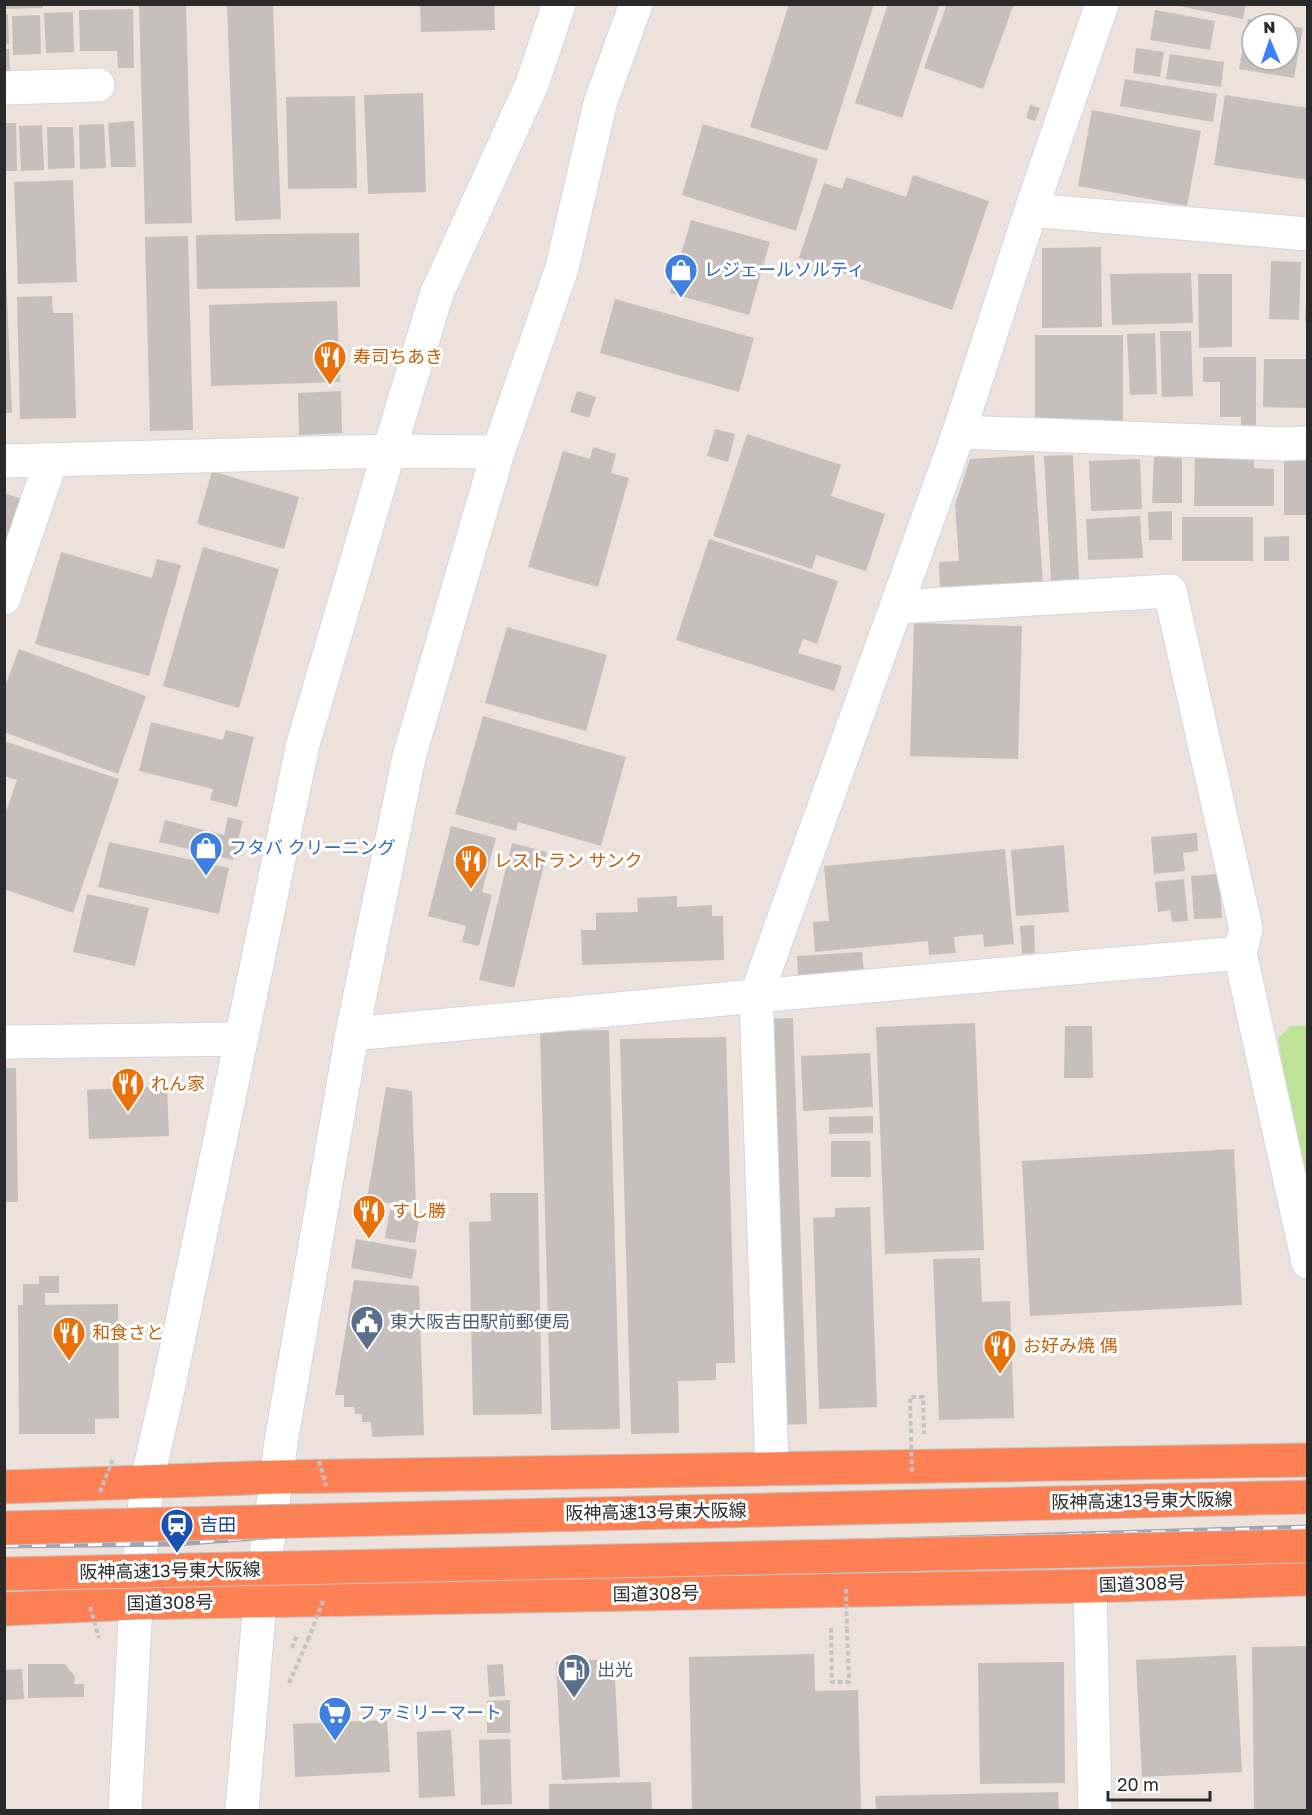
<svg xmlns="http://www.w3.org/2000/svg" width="1312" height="1815" font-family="'Golos Text','Noto Sans JP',sans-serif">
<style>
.green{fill:#bee298}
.building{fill:#c7bfbb}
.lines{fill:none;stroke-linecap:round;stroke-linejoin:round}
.minor-casing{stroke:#d1d7e3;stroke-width:35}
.highway-casing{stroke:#c3c3c3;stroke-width:35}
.path{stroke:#c3c3c3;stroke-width:4;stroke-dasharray:4.5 3;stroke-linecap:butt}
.minor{stroke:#fff;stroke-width:33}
.highway{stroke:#fd8155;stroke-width:33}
.rail-casing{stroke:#9ea5b4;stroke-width:7}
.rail{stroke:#fff;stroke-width:4.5;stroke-dasharray:14;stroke-linecap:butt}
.highway-bridge-casing{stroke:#c3c3c3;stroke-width:35;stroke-linecap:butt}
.path-bridge{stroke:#c3c3c3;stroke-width:4;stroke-dasharray:4.5 3;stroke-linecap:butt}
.highway-bridge{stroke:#fd8155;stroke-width:33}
.labels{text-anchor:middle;stroke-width:6;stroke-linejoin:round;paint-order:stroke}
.shop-label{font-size:18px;fill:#366cbe;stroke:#fff;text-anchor:start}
.food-label{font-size:18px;fill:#c56008;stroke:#fff;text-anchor:start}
.service-label{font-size:18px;fill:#4e5e75;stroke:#fff;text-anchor:start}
.street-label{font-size:18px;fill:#2a2a2a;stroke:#fff}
.transit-label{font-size:18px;fill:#164399;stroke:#fff;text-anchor:start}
</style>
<rect width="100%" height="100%" fill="#ece2db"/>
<path class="green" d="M1291,1026H1307V1190L1291,1112L1278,1038Z"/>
<path class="building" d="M4,4H43V8L4,9Z
M139,4H186L192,223L145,224Z
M227,4H273L281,219L235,221Z
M420,4H494L495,30L421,32Z
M789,4H874L827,151L750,127Z
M888,4H940L902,118L855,103Z
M947,4H1014L983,89L924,68Z
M1169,4H1246L1243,19Z
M133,9L134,68H118L117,51H80L79,10Z
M1155,10L1215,21L1210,50L1150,40Z
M73,12L74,52L46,53L44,13Z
M4,14H8L9,44H4Z
M40,15L41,54L13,55L12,16Z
M1248,19L1270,23L1252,24V60H1288V26L1303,28L1294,78L1239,69Z
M1136,48L1164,52L1160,77L1133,73Z
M4,49H9L10,77H4Z
M1170,54L1224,62L1221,87L1166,79Z
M1125,79L1217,94L1213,122L1120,106Z
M423,93L426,192L368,194L364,95Z
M1225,95L1308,108V180L1214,165Z
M355,96L357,188L288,189L286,97Z
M1030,105L1040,108L1035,121L1026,118Z
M1092,110L1201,131L1187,206L1078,186Z
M134,121L136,167H111L108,123Z
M4,123H16L17,171H4Z
M104,124L106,168L80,169L79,125Z
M703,124L818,159L796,231L682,195Z
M42,125L44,170L21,171L19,126Z
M47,127H73L75,168L48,169Z
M913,175L989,201L952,310L799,258L824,183L842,189L846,177L906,197Z
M73,180L77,282L18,284L14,182Z
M691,220L770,242L749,315L670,293Z
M359,233L360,287L197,289L196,235Z
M188,236L193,430L150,431L145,237Z
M1101,247L1102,327L1042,328V248Z
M1271,261L1301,262L1299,320L1269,319Z
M4,272H6L12,413H4Z
M1191,273L1193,323L1112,325L1110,274Z
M1198,274H1232V347L1199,348Z
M52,296L53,313H73L76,418L20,419L17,297Z
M615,299L754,338L739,392L600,353Z
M337,301L340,382L211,386L209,305Z
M1306,302H1308V321H1305Z
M1160,331H1191L1193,396L1162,397Z
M1155,333L1157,394L1130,395L1127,334Z
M1035,335H1123V424L1035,423Z
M1203,357H1256V429H1241V417H1220V382H1203Z
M1264,359H1308V408L1263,407Z
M341,391L342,433L299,435L298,393Z
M577,391L596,397L589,418L570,412Z
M715,429L735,434L728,462L707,456Z
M747,434L841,465L831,496L885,514L866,571L816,555L812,569L713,536Z
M593,447L616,454L611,473L629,478L598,587L528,567L563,451L590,459Z
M1308,450V515H1284V451Z
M1034,455L1043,583L940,589L939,562L959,561L955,505L970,459Z
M1073,455L1079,581L1051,582L1044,456Z
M1154,457L1182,458V503H1152Z
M1195,457L1254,458V468L1274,469V506H1194Z
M1140,459L1142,509L1091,511L1089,461Z
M212,471L299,497L284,549L197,524Z
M4,493L22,499L4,551Z
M1172,511V540H1149L1148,512Z
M1140,516L1143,558L1088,560L1086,519Z
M1182,517H1253V561H1182Z
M1289,536V561H1264V537Z
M709,539L838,581L817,644L803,639L798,653L842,666L834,691L676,640Z
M203,547L279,569L239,708L163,686Z
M61,552L152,578L157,559L181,565L149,676L35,644Z
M914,623L1022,626L1018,759L910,756Z
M507,627L607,655L586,731L485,703Z
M19,649L146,696L118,774L4,732V689Z
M483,716L626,757L601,846L518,822L516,831L455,814Z
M151,722L223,740L226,730L254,737L237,807L210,800L213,789L139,771Z
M4,741L119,779L73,913L4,889V817L17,780L4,776Z
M228,817L243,821L233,860L159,842L165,820L224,835Z
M451,826L496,838L482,892L492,895L479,946L462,942L466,926L428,916Z
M1197,833L1198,851L1183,853L1185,871L1154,874L1151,837Z
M109,842L229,868L219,914L98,887Z
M512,843L547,852L514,988L479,980Z
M1064,845L1069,912L1016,916L1011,850Z
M1005,849L1014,944L984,947L983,934L954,937L956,953L929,955L928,941L815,952L813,922L829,921L824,866Z
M1219,874L1222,918L1194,919L1191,876Z
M1184,879L1188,921L1172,922L1170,910L1158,912L1155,882Z
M87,894L149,908L135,966L73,952Z
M677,896V907L712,905V916H723L724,960L582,965L581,930H596V913L638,912L637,898Z
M1034,925L1035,953L1022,954L1020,926Z
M862,952L864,975L808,978L798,974L797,956Z
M793,1018L807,1424L777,1425L762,1019Z
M975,1023L984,1250L885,1254L876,1027Z
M1065,1026H1092L1093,1078H1064Z
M609,1030L620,1429L551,1430L540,1032Z
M726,1037L735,1363H716V1380L678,1381L679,1433L631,1434L620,1039Z
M870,1053L873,1107L803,1111L801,1056Z
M4,1068H16L18,1202H4Z
M167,1086L169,1136L89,1139L87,1090Z
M386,1087L412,1091L416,1208L367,1199Z
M873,1116V1133L829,1134V1117Z
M831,1141H870L871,1177H831Z
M1234,1149L1242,1305L1030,1316L1022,1161Z
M490,1193H538L542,1414L473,1415L469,1222L491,1221Z
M870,1207L877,1407L819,1409L813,1218L835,1217V1208Z
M390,1210L420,1215L415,1243L385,1238Z
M356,1239L417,1250L412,1279L351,1268Z
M980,1258L982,1302L1010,1301L1014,1418L939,1420L933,1259Z
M39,1276H59V1293H45V1305L118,1304L119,1418L95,1419V1434H19L18,1305H23V1284H39Z
M354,1280L419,1286L424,1435L372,1437L371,1422H362V1414H355L354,1407H344V1395H335Z
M1308,1646V1810H1254L1252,1647Z
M814,1654L815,1691L858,1690L861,1810H692L689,1657Z
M1236,1655L1242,1772L1142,1777L1136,1660Z
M614,1659L620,1777L562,1780L556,1662Z
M1064,1662L1065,1783L980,1784L978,1663Z
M28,1664H65L75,1677L74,1684H84V1697L28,1698Z
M503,1664L505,1696L489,1697L487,1665Z
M22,1669L24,1699L4,1700V1670Z
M510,1700V1733H487V1701Z
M387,1720L390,1772L295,1777L293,1724Z
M451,1730L455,1796L419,1798L417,1732Z
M510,1739L512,1804L481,1805L479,1740Z
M651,1782L652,1810H549V1784Z
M1058,1792L1059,1810H876L875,1796Z"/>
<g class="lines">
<g class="minor-casing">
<path id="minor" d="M4,88L98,85
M1031,210L1308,234
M959,432L1283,444L1308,443
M4,461L389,451L498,452
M4,598L51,461
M896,607L1170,591L1246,929L1240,953
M352,1034L756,996L959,432L1031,210L1102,4
M4,1042L241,1039
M772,1469L756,996L1240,953L1308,1262
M1090,1586L1095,1810
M125,1810L136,1603L147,1481L168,1389L303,744L389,451L437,293L532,84L559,4
M242,1810L260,1602L281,1442L352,1034L409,757L498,452L562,268L600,104L636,4"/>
</g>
<g class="highway-casing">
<path id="highway" d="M4,1487L277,1477L1308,1460
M4,1609L136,1603L1090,1586L1308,1579"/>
</g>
<path class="path" d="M911,1433L910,1397H923L924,1434
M831,1628L832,1682H849L847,1628
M292,1648L297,1635
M289,1683L308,1640"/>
<use href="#minor" class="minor"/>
<use href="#highway" class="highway"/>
<g class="rail-casing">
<path id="rail" d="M4,1545L176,1543L372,1528L1308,1504
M4,1567L179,1564L371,1557L1308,1528"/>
</g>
<use href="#rail" class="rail"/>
<g class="highway-bridge-casing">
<path id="highway-bridge" d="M4,1528L1308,1497
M4,1574L1308,1546"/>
</g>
<path class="path-bridge" d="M911,1437L912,1472
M319,1461L326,1486
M100,1492L113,1459
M846,1589L847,1628
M90,1607L99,1638
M308,1640L323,1601"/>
<use href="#highway-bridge" class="highway-bridge"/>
</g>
<defs>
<g id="shop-pin" transform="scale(1.725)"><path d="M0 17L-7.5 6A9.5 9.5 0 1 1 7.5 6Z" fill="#3f7fe0" stroke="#fff"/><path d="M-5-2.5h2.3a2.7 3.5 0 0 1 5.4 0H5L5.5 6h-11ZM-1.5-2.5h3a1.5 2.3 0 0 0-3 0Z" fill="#fff"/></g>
<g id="restaurant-pin" transform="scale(1.725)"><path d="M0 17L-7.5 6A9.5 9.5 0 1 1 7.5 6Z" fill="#e8710a" stroke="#fff"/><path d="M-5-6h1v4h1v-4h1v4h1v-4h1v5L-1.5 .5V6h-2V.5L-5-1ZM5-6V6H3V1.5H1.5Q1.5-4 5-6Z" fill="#fff"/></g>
<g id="civic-pin" transform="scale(1.725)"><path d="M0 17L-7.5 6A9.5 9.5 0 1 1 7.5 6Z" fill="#5c6f8a" stroke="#fff"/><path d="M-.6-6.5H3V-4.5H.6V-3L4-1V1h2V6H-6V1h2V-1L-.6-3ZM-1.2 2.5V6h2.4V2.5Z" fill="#fff"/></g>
<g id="station-pin" transform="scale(1.725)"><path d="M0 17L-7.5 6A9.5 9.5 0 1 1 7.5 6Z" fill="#1a4fb4" stroke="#fff"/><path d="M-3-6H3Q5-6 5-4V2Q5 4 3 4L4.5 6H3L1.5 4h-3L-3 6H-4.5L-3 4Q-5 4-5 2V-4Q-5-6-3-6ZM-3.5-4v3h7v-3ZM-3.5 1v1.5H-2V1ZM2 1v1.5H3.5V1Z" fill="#fff"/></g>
<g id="fuel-pin" transform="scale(1.725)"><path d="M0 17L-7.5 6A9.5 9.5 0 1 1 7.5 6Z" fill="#5c6f8a" stroke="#fff"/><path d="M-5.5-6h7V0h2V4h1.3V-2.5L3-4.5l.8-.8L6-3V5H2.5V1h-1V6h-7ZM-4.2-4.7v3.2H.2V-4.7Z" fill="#fff"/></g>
<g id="supermarket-pin" transform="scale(1.725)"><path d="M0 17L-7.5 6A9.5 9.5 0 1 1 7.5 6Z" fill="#3f7fe0" stroke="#fff"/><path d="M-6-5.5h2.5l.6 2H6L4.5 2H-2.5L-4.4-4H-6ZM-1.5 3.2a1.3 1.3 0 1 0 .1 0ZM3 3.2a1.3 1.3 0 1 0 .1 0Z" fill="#fff"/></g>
</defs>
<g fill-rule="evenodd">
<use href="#shop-pin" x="681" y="270"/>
<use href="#restaurant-pin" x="330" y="357"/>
<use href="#shop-pin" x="206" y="848"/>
<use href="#restaurant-pin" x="471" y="861"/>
<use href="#restaurant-pin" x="128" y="1084"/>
<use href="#restaurant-pin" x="369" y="1211"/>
<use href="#civic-pin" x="367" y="1322"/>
<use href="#restaurant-pin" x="69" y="1333"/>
<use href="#restaurant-pin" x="1000" y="1346"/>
<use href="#station-pin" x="177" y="1525"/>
<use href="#fuel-pin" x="574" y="1670"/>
<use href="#supermarket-pin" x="335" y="1713"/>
</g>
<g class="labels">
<g class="shop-label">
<text x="704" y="276">レジェールソルティ</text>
<text x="229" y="854">フタバ クリーニング</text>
<text x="358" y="1719">ファミリーマート</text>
</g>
<g class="food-label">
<text x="353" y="363">寿司ちあき</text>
<text x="494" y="867">レストラン サンク</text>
<text x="151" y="1090">れん家</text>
<text x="392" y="1217">すし勝</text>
<text x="92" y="1339">和食さと</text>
<text x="1023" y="1352">お好み焼 偶</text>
</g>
<g class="service-label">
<text x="390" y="1328">東大阪吉田駅前郵便局</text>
<text x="597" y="1676">出光</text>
</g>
<g class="street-label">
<text transform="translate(1142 1501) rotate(-1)" y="6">阪神高速13号東大阪線</text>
<text transform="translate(656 1512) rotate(-1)" y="6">阪神高速13号東大阪線</text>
<text transform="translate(170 1571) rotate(-1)" y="6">阪神高速13号東大阪線</text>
<text transform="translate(1142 1584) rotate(-2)" y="6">国道308号</text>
<text transform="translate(656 1594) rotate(-1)" y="6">国道308号</text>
<text transform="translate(170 1603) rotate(-1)" y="6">国道308号</text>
</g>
<g class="transit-label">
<text x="200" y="1531">吉田</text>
</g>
</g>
<rect width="1312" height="1815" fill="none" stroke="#2a2a2a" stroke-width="12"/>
<g transform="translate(1270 42) rotate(358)"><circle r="28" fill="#ffffff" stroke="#aaaaaa" stroke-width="1.5"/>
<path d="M0-4.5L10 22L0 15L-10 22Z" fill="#3b7ff9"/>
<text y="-9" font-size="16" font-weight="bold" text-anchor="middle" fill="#2a2a2a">N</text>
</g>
<path d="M1108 1791v9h102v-9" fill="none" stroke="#2a2a2a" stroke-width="3"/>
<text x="1117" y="1791" font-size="18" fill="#2a2a2a" stroke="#ffffff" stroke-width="4.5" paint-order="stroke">20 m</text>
</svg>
